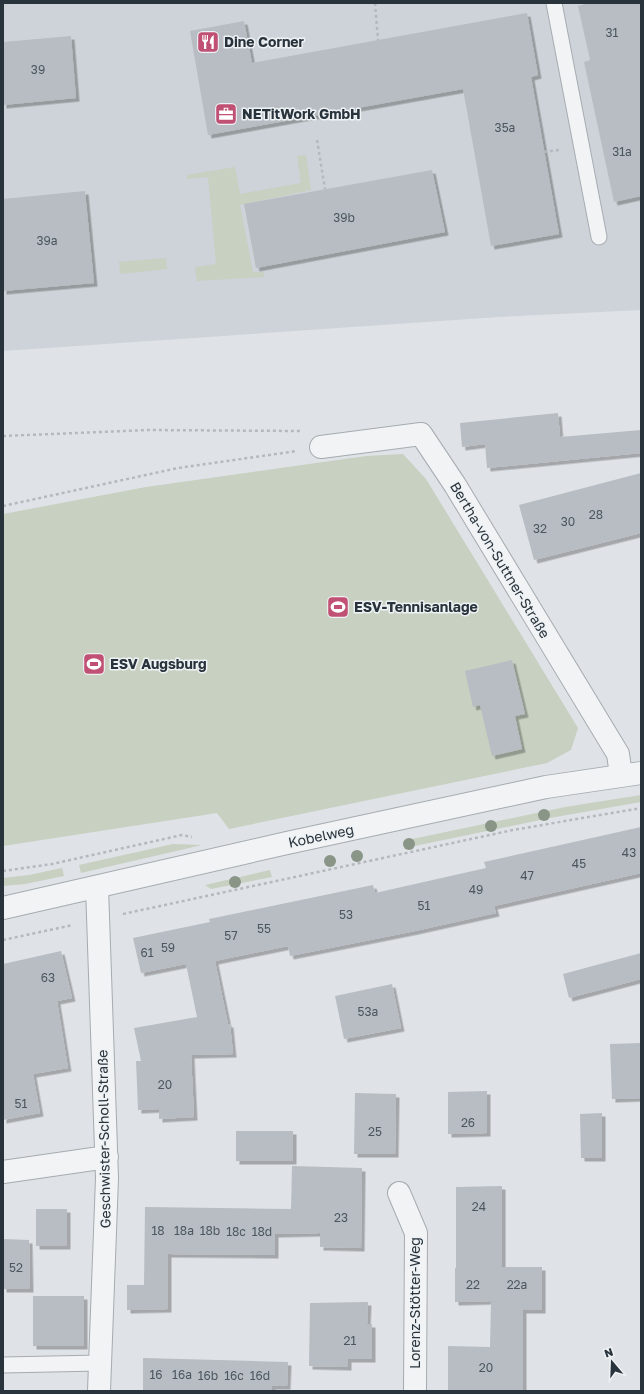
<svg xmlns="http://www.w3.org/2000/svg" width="644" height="1394" font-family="'Golos Text',sans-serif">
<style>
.built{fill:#cdd3d8}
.green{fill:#c7d0c1}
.building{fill:#b7bdc3;filter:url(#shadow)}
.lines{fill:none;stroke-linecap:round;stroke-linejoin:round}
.service-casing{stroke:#a5abb0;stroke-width:17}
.minor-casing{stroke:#a5abb0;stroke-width:24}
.tertiary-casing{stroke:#a5abb0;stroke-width:24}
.path{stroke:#b5b9be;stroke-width:2.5;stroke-dasharray:3 3;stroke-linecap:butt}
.service{stroke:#f1f3f5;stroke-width:15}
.minor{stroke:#f1f3f5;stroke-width:22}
.tertiary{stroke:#f1f3f5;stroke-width:22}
.tree{fill:#899587}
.labels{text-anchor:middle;stroke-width:3;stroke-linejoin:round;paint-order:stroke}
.number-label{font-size:12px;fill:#4c565e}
.poi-label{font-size:14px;font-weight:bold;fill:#29333c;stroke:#eef2f4;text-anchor:start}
.street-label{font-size:14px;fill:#29333c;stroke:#eef2f4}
</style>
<defs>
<filter id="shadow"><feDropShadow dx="3.5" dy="3.5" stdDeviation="0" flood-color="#0004"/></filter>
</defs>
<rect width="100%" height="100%" fill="#dfe3e7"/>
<path class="built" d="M3,3H641V310L499,317L3,351Z"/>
<path class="green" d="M306,155L311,190L240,205L253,272H263L265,277L197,281L195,267L216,264L208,177L187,179V175L235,167L240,194L301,183L297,156Z
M166,258L167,269L120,274L119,262Z
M403,454L426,479L578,728L571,750L547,763L229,829L217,813L3,846V514L146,487L366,456Z
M641,795V802L550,818L405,848L403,841L565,807Z
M173,844L202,845L81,873L79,865Z
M62,868L64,876L25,884L3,886V878L29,875Z
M270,870L272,877L211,889L205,885Z"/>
<path class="building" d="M589,3H641V196L614,202L584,62L590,60L578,6Z
M527,13L538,75L531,77L559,234L491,246L463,89L208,135L190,31L244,21L252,63Z
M71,36L76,98L3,105V42Z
M432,170L445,232L256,268L244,204Z
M85,191L94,283L3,291V199Z
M558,413L560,437L641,430V453L487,468L485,444L462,447L460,423Z
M641,473V533L534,560L519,505Z
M512,660L525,714L515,716L522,749L492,756L480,705L473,707L465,671Z
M641,827V873L494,906L496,913L415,931L290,956L288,946L215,961L228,1024H230L233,1054L191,1055L194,1117L159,1119V1109L138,1110L136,1061H141L134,1028L197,1017L186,964L141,973L133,938L210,922L209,919L373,885L375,893L486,868L484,862Z
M61,951L72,998L57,1001L68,1068L33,1074L40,1113L3,1120V964Z
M641,953V979L569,998L563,974Z
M392,984L401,1028L344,1039L335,996Z
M641,1043V1098L612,1099L610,1044Z
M487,1091V1133L448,1134V1092Z
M355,1093L396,1094L395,1154H354Z
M602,1113V1158H581L580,1114Z
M236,1131H293V1161H236Z
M292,1166L362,1168L361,1248L320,1247V1233L275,1234V1255L168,1254V1309L127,1310V1285H144L145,1207L291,1209Z
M502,1186V1267H542V1310H523V1390H448V1346L490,1347L491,1301L455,1302V1268H456V1187Z
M36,1209H67V1246H36Z
M3,1239L29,1240L30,1289H3Z
M33,1296H84V1346H33Z
M368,1302L367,1324H372V1359H348V1367L309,1366L310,1303Z
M143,1358L288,1362L287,1386H272V1391H143Z"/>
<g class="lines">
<g class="service-casing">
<path id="service" d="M554,3L599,237
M3,1365L100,1363"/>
</g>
<g class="minor-casing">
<path id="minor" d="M321,447L421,434L455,485L618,754L621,775
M97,887L107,1178L99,1391
M3,1172L107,1157
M399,1193L416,1233L415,1391"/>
</g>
<g class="tertiary-casing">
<path id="tertiary" d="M3,908L287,843L546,787L641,773"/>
</g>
<path class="path" d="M375,3L378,40
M317,140L325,189
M544,152L559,150
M3,436L147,430L300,431
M3,506L178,468L297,451
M3,871L52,864L182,835L192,837
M123,914L513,830L641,808
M3,940L73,925"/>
<use href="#service" class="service"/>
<use href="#minor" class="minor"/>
<use href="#tertiary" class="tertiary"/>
</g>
<g class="tree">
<circle cx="544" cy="815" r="6"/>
<circle cx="491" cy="826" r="6"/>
<circle cx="409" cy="844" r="6"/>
<circle cx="357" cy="856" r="6"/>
<circle cx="330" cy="861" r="6"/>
<circle cx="235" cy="882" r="6"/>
</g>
<defs>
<g id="restaurant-square" transform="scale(1.15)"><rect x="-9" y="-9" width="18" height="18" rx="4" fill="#c05074" stroke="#eef2f4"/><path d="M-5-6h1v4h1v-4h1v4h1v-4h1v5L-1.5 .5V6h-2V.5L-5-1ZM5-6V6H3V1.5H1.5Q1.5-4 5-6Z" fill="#fff"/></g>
<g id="office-square" transform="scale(1.15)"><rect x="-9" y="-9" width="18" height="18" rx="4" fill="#c05074" stroke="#eef2f4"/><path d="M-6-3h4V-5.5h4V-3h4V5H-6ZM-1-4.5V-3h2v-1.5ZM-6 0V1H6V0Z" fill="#fff"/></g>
<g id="stadium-square" transform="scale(1.15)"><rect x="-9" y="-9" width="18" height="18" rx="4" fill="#c05074" stroke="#eef2f4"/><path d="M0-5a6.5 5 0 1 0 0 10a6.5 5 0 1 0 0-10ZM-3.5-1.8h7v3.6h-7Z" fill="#fff"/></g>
</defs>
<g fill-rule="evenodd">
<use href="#restaurant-square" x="208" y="42"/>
<use href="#office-square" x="226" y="114"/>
<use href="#stadium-square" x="338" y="607"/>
<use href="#stadium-square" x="94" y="664"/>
</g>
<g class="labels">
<g class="number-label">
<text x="612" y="37">31</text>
<text x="38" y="74">39</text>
<text x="505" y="132">35a</text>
<text x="622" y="156">31a</text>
<text x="344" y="222">39b</text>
<text x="47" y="245">39a</text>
<text x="596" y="519">28</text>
<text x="568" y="526">30</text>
<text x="540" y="533">32</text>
<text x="629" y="857">43</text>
<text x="579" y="868">45</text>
<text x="527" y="880">47</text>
<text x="476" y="894">49</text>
<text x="424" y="910">51</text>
<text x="346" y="919">53</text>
<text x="264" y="933">55</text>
<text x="231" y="940">57</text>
<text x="168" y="952">59</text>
<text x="147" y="957">61</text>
<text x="48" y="982">63</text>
<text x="368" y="1016">53a</text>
<text x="165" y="1089">20</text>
<text x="21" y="1108">51</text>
<text x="468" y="1127">26</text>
<text x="375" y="1136">25</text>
<text x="479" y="1211">24</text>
<text x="341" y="1222">23</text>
<text x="158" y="1235">18</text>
<text x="184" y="1235">18a</text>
<text x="210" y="1235">18b</text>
<text x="236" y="1236">18c</text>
<text x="262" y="1236">18d</text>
<text x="16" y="1272">52</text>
<text x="473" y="1289">22</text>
<text x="517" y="1289">22a</text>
<text x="350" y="1345">21</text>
<text x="486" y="1372">20</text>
<text x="156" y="1379">16</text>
<text x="182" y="1379">16a</text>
<text x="208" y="1380">16b</text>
<text x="234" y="1380">16c</text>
<text x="260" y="1380">16d</text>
</g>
<g class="poi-label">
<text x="224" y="47">Dine Corner</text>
<text x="242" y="119">NETitWork GmbH</text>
<text x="354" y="612">ESV-Tennisanlage</text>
<text x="110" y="669">ESV Augsburg</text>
</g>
<g class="street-label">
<text transform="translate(500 560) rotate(59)" y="5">Bertha-von-Suttner-Straße</text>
<text transform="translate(321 836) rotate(-12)" y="5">Kobelweg</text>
<text transform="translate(104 1139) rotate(-91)" y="5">Geschwister-Scholl-Straße</text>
<text transform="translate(415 1303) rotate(-90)" y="5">Lorenz-Stötter-Weg</text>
</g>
</g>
<rect width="644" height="1394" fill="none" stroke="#29333c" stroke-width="8"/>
<g transform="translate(612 1362) rotate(341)" stroke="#eef2f4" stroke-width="3" paint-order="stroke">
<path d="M0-3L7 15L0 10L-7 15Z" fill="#29333c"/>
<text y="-6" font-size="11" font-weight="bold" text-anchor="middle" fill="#29333c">N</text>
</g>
</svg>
